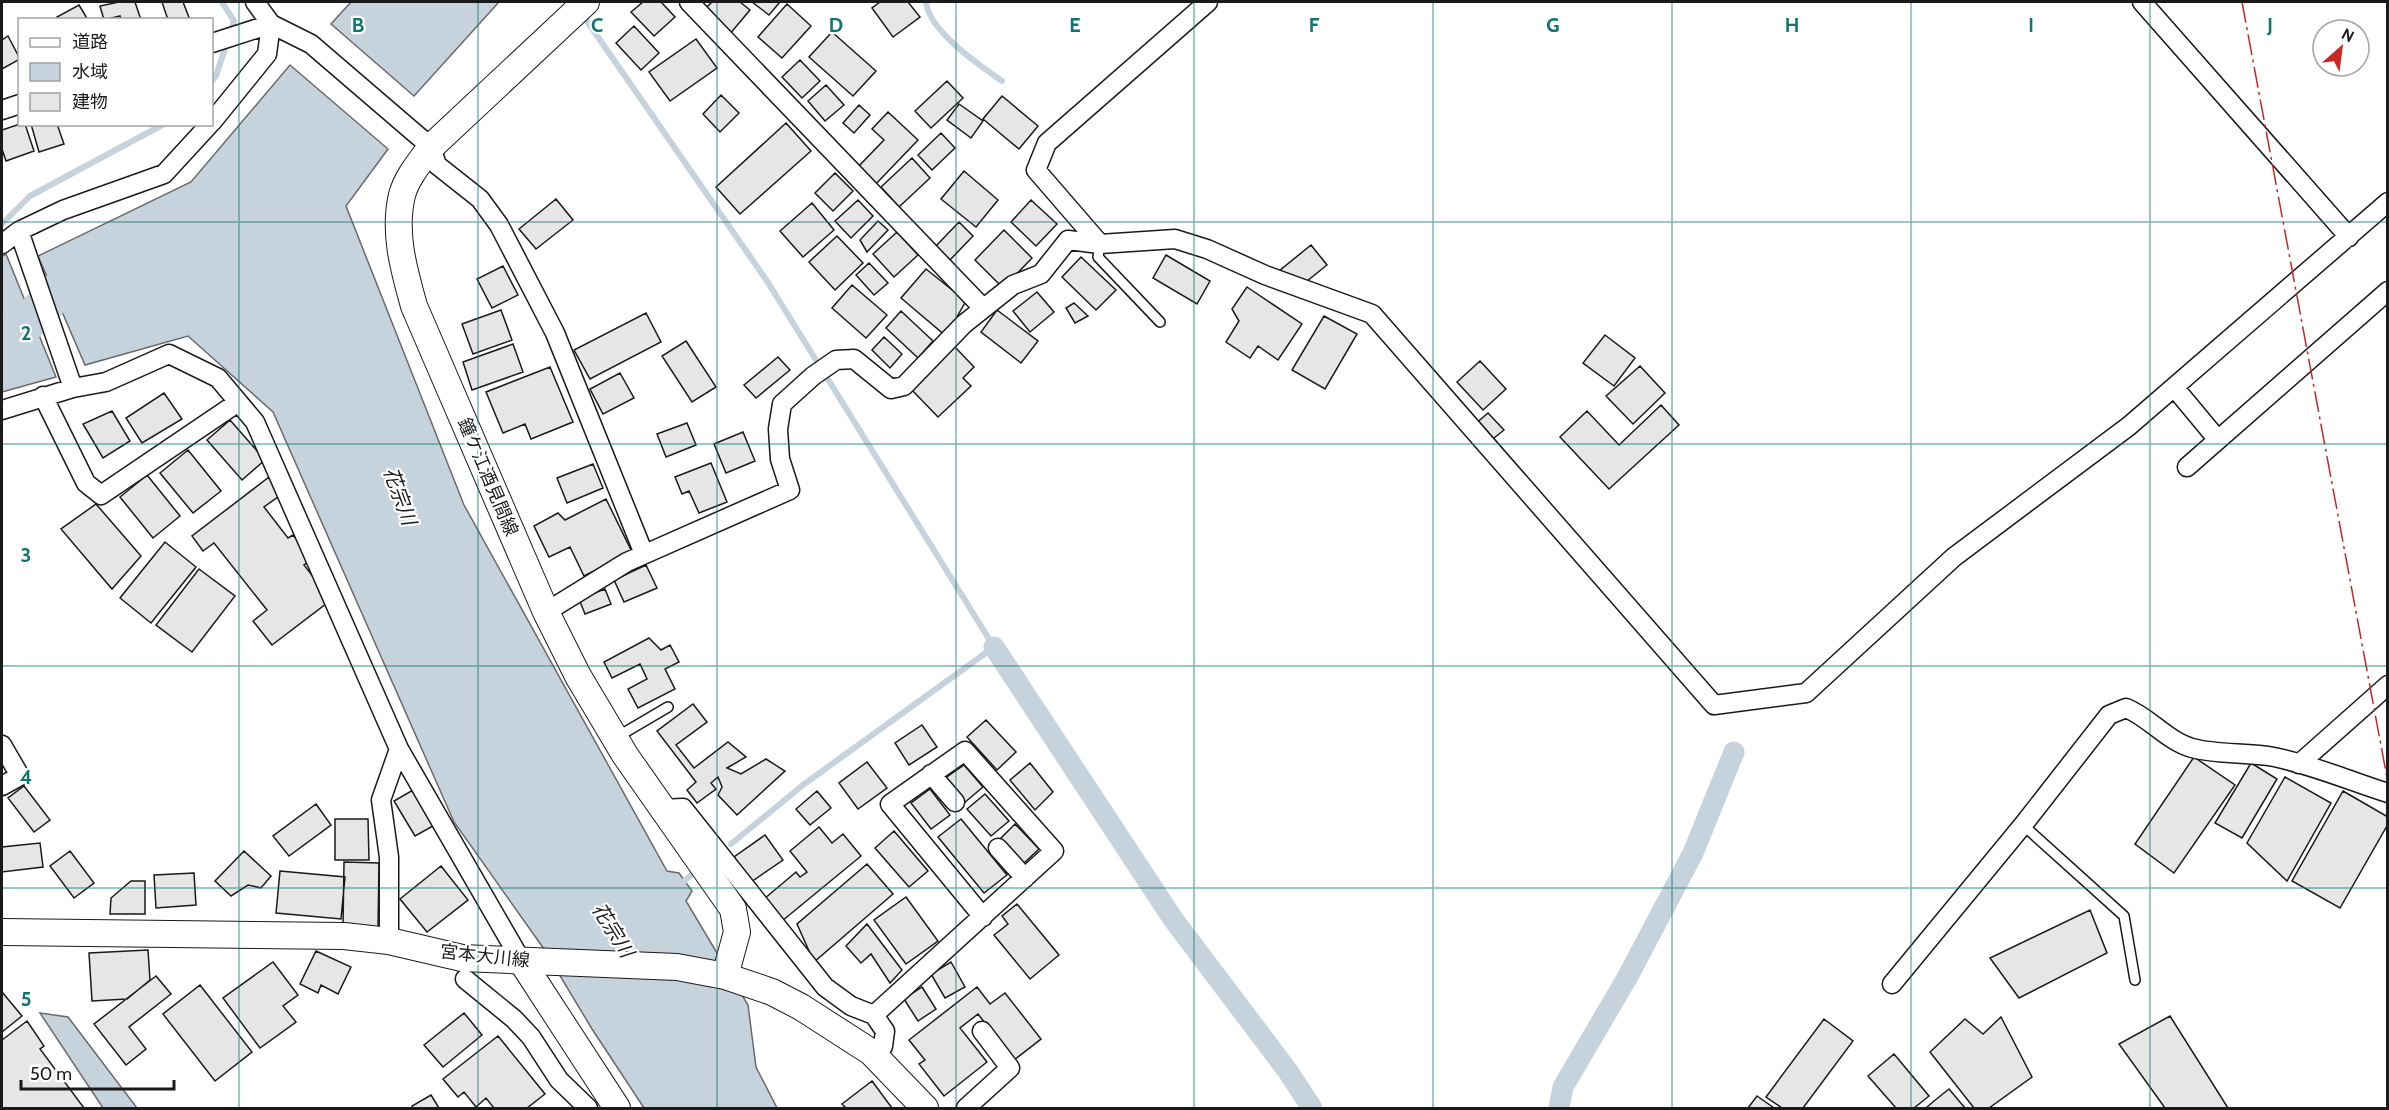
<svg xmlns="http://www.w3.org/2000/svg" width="2389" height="1110" font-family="Cabin,'Noto Sans JP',sans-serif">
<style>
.water{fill:#c6d2dc;stroke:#6a6a6a;stroke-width:1.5}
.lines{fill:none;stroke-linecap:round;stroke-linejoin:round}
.stream{stroke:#c6d2dc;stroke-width:6}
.canal{stroke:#c6d2dc;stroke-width:21}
.river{stroke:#c6d2dc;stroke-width:38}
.building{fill:#e6e6e6;stroke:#1a1a1a;stroke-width:1.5}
.service-casing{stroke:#1a1a1a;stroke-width:12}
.minor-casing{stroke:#1a1a1a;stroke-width:21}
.secondary-casing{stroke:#1a1a1a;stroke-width:28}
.service{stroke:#fff;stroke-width:9}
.minor{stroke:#fff;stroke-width:18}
.secondary{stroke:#fff;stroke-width:26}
.power{stroke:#c62828;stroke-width:1.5;stroke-dasharray:21 4.5 3 4.5;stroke-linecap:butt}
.grid{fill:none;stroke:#0f766e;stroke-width:1.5;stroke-opacity:0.55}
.labels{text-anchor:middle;stroke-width:4.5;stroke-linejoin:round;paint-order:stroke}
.street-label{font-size:18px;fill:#1a1a1a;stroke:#fff}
.water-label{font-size:20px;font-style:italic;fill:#1a1a1a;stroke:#fff}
.grid-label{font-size:20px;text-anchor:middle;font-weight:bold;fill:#0f766e;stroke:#fff;stroke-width:4.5;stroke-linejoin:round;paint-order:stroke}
</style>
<rect width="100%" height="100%" fill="#fff"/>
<path class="water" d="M351,2H499L414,96L331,24Z
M290,65L388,149L346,206L464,505L667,871L679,873L692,891L686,901L748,1005L756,1067L777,1108H644L592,1029L544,949L454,822L273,412L188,336L85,365L38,256L191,182Z
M6,254L56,377L2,392V256Z
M40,1013L68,1017L137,1108H103Z"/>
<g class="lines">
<path class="stream" d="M926,2C929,31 979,65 1002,81
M582,14L767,281L994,647L803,785L731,844
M212,81L216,76L234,21L222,2
M2,224L30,196L164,124
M680,885L691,875"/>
<path class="canal" d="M994,647L1173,919L1287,1070L1312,1108
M1559,1108L1563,1087L1627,978L1693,853L1734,752"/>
<path class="river" d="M2,348L92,257"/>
</g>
<path class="building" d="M119,2H135L141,20H121L120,16L104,20L100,6Z
M162,2H183L190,20H168Z
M643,2H661L675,17L654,36L631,12Z
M712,2H740L750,10L729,35L702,12Z
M752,2H780L769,15Z
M880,2H908L920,17L893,37L872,8Z
M787,4L811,26L782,58L758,37Z
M79,5L88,20H59L57,17Z
M634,26L659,53L641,70L616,43Z
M832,32L876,71L853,96L809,57Z
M8,36L20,59L2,69V40Z
M696,39L717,68L670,101L649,72Z
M800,60L820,81L802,98L782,77Z
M947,81L963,98L931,128L915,111Z
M826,85L844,105L825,121L808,101Z
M721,95L739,113L720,132L703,114Z
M1002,96L1038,126L1019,149L983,119Z
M959,104L983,121L971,138L947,120Z
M859,105L870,115L854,133L843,123Z
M888,112L918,140L874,186L856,169L884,140L872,129Z
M786,123L811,151L740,214L716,187Z
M20,124H25L34,151L6,161L2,149V130Z
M31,124H57L64,144L39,152Z
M941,133L955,148L932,170L918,155Z
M912,158L930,178L899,207L881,187Z
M964,171L998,200L976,227L941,199Z
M835,173L853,191L833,211L815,193Z
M556,199L573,220L536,249L519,229Z
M858,200L873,216L851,238L835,221Z
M1031,200L1057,224L1036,246L1011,222Z
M812,203L834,230L803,257L780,231Z
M878,221L888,230L867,252L860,240Z
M959,222L973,236L949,261L935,247Z
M1004,230L1032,258L1003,288L975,260Z
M897,232L918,255L894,277L873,254Z
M837,236L863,263L835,290L809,262Z
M1311,245L1327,265L1302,285L1279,271Z
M1166,255L1210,281L1197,304L1153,278Z
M1081,257L1116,290L1096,310L1062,277Z
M869,263L888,283L874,295L856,275Z
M503,266L518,295L492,308L477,279Z
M926,269L966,301L946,336L901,298Z
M852,285L887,315L866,338L832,308Z
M1247,287L1302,324L1278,360L1258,346L1250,358L1226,342L1239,321L1232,309Z
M1037,292L1054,312L1030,332L1013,311Z
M1074,303L1088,316L1075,323L1066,308Z
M501,310L512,340L473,354L462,324Z
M997,310L1038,341L1021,363L981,332Z
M901,311L933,341L918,358L886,328Z
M646,313L661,342L590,379L574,350Z
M1324,316L1357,334L1325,389L1292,370Z
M1605,335L1635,358L1614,386L1583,363Z
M884,337L902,354L890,368L872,350Z
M686,341L716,387L692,402L662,356Z
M513,344L523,372L472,390L463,362Z
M954,346L974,367L963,378L971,386L938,417L911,389Z
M778,357L790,370L756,398L744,385Z
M1480,361L1506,389L1483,410L1457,382Z
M1640,366L1665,393L1633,424L1606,396Z
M550,367L573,422L531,439L525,424L503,433L486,392Z
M620,373L634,398L603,414L590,389Z
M164,393L182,419L142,443L126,418Z
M1661,405L1679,425L1609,489L1560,437L1587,411L1619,445Z
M112,411L130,441L103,458L83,424Z
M1488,413L1504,430L1489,442L1474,425Z
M230,420L265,460L242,480L207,440Z
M687,423L696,445L666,457L657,434Z
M743,432L755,461L726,473L714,444Z
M188,450L221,491L193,513L160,473Z
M711,463L727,502L699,513L689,491L682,494L675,477Z
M593,464L603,488L567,503L557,478Z
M147,475L180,516L153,538L120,497Z
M269,477L282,494L264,507L288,538L293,535L312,559L304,565L331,600L272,645L253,621L267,610L214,543L203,551L192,536Z
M606,499L632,552L584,576L570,547L549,557L534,526L558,513L565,520Z
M96,504L141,556L112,589L61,529Z
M165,542L196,567L151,623L120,598Z
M646,565L657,588L624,602L614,580Z
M199,569L235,596L192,652L156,625Z
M605,589L611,604L585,614L579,599Z
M649,638L661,650L670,645L679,662L665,669L675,689L638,708L628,689L647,679L640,664L612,678L604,662Z
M693,704L707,722L676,745L694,768L728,742L746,757L727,768L741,774L766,759L785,771L737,815L718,795L722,787L718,777L711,783L716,789L697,803L687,790L696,782L657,731Z
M986,720L1016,752L997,770L967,737Z
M922,725L937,747L909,765L895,743Z
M2194,757L2235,785L2174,873L2135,844Z
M867,762L887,788L858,809L839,783Z
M1030,763L1053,792L1035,810L1010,780Z
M2251,763L2277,779L2242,838L2215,823Z
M964,765L983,787L964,803L944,779Z
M2285,777L2331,803L2287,881L2247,843Z
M24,786L50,820L34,832L8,798Z
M930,789L950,815L931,829L911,803Z
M413,790L433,826L415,836L394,801Z
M817,791L831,808L810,825L796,809Z
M2343,791L2388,817V824L2340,908L2292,881Z
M985,794L1009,821L991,836L967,809Z
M316,804L331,825L289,856L273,836Z
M335,819H368L369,860H335Z
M961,819L1007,875L984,893L938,837Z
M1015,824L1039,849L1024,863L1000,839Z
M819,827L832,843L843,834L861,856L782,921L764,899L796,872L800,877L807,872L790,851Z
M894,831L928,871L909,887L875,848Z
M765,835L783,860L751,882L734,857Z
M40,843L43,867L2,872V847Z
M70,851L94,883L74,898L50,866Z
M244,851L271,876L261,888L248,885L231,896L215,881Z
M344,862L379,863L378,929L343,928Z
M867,864L893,894L814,962L797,924Z
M441,866L468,900L427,932L400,899Z
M280,871L345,877L341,919L276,913Z
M194,873L196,905L156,908L154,875Z
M131,881H145V914H110L111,898Z
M906,897L938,941L906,964L874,920Z
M1017,904L1059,955L1030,979L994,935L1008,924L1002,916Z
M2090,910L2107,953L2019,998L1990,958Z
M867,924L902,970L890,983L871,954L861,963L846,946Z
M148,950L150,980L127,999L92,1001L89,953Z
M316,951L351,967L338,994L321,985L318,993L300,984Z
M273,962L298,995L283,1006L296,1022L260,1048L223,998Z
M951,962L965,987L945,998L931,974Z
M156,976L171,994L129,1027L146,1049L126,1065L94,1024Z
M200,985L252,1052L215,1081L163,1014Z
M922,987L936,1009L918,1021L904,999Z
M977,987L990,1004L1005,993L1041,1039L1014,1060L978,1014L960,1028L987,1062L944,1096L919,1064L925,1060L909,1040Z
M2,992L22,1016L2,1032Z
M464,1013L482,1035L443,1067L424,1045Z
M2170,1016L2228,1108H2165L2119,1044Z
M2001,1017L2032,1077L1989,1108H1974L1930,1052L1965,1019L1983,1034Z
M1824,1019L1853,1041L1803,1108H1782L1766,1097Z
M27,1021L44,1046L40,1049L84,1108H2V1040Z
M498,1036L545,1094L527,1108H494L486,1098L476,1107L464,1092L458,1097L443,1079Z
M1894,1054L1929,1096L1914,1108H1896L1868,1076Z
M872,1081L892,1108H846L842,1104Z
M1949,1089L1965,1108H1926L1934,1101Z
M431,1095L439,1108H413L412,1106Z
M1757,1096L1774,1108H1748Z"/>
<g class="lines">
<g class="service-casing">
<path id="service" d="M1100,244L1098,257L1160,322
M617,737L668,707
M2023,825L2124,916L2135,980"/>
</g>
<g class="minor-casing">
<path id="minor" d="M255,2L271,24L311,44L431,147L437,165L480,199L499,225L555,333L644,554
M689,2L983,308
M2142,2L2349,237
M212,43L271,24
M2,110L20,104
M212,122L267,54L271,24
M19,231L73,388
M2,244L19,231L63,210L164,174L210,124
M1100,244L1036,170L1047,143L1208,2
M2174,387L2218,440
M43,396L86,483L101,495L231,407
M2,410L73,388L106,382L169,354L218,378L255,422L399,749L381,800L389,857V941
M2187,467L2388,291
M546,612L627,562L790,490L780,459L778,429L782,404L813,376L836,360L854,359L891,389L904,386L964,324L1013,285L1041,274L1068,240L1100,244L1175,239L1207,249L1265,275L1372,314L1714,705L1806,693L1954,557L2129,426L2388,202
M2,745L20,776L2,786
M399,749L522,962
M2299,764L2388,685
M931,774L955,802
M661,809L683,808L825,987L851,1006L874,1015L885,1031L883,1046L871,1052
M998,848L1025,878
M465,979L514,1019L531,1037L559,1080L588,1108
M1892,984L2023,825L2109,715L2126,708C2149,717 2167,741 2192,748C2218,755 2247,752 2274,757C2313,765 2350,781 2388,793
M874,1015L1054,851L965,751L890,804L983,917
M966,1108L1010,1068L982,1031"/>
</g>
<g class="secondary-casing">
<path id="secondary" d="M586,2L431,147C420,162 407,177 402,195C393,233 404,270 414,306L546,612L578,676L625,755L733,909L737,932L725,976
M2,932L344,936L389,941L462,958L677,967L725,976L772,992L801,1007L871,1052L925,1108
M522,962L617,1108"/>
</g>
<use href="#service" class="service"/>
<use href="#minor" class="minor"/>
<use href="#secondary" class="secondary"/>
<path class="power" d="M2242,2L2388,783"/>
</g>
<path class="grid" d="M239,2V1108M478,2V1108M717,2V1108M956,2V1108M1194,2V1108M1433,2V1108M1672,2V1108M1911,2V1108M2150,2V1108M2,222H2388M2,444H2388M2,666H2388M2,888H2388"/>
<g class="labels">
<g class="street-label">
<text transform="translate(488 477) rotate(67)" y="6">鐘ケ江酒見間線</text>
<text transform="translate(485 956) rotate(6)" y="6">宮本大川線</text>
</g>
<g class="water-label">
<text transform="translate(400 496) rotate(70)" y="7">花宗川</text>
<text transform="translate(613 930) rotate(58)" y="7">花宗川</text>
</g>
</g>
<g class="grid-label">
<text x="358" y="32">B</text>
<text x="597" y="32">C</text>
<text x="836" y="32">D</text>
<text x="1075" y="32">E</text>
<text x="1314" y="32">F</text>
<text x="1553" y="32">G</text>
<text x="1792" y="32">H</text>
<text x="2031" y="32">I</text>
<text x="2270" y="32">J</text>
<text x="26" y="340">2</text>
<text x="26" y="562">3</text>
<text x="26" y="784">4</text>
<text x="26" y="1006">5</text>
</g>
<rect width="2389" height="1110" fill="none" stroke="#1a1a1a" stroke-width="6"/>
<rect x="18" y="18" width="195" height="108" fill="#ffffff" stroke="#a3a3a3" stroke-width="1.5"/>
<rect x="30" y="38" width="30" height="9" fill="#ffffff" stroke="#a3a3a3" stroke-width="1.5"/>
<text x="72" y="48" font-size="18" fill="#1a1a1a">道路</text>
<rect x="30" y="63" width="30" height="18" fill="#c6d2dc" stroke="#a3a3a3" stroke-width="1.5"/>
<text x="72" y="78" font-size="18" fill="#1a1a1a">水域</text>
<rect x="30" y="93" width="30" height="18" fill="#e6e6e6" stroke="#a3a3a3" stroke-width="1.5"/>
<text x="72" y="108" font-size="18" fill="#1a1a1a">建物</text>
<g transform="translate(2341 48) rotate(28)"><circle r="28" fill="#ffffff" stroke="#a3a3a3" stroke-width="1.5"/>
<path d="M0-4.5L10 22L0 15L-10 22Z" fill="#c62828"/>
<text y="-9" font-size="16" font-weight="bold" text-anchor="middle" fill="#1a1a1a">N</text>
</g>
<path d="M21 1080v9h153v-9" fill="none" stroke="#1a1a1a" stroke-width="3"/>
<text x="30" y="1080" font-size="18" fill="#1a1a1a" stroke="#ffffff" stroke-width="4.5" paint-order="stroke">50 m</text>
</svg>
